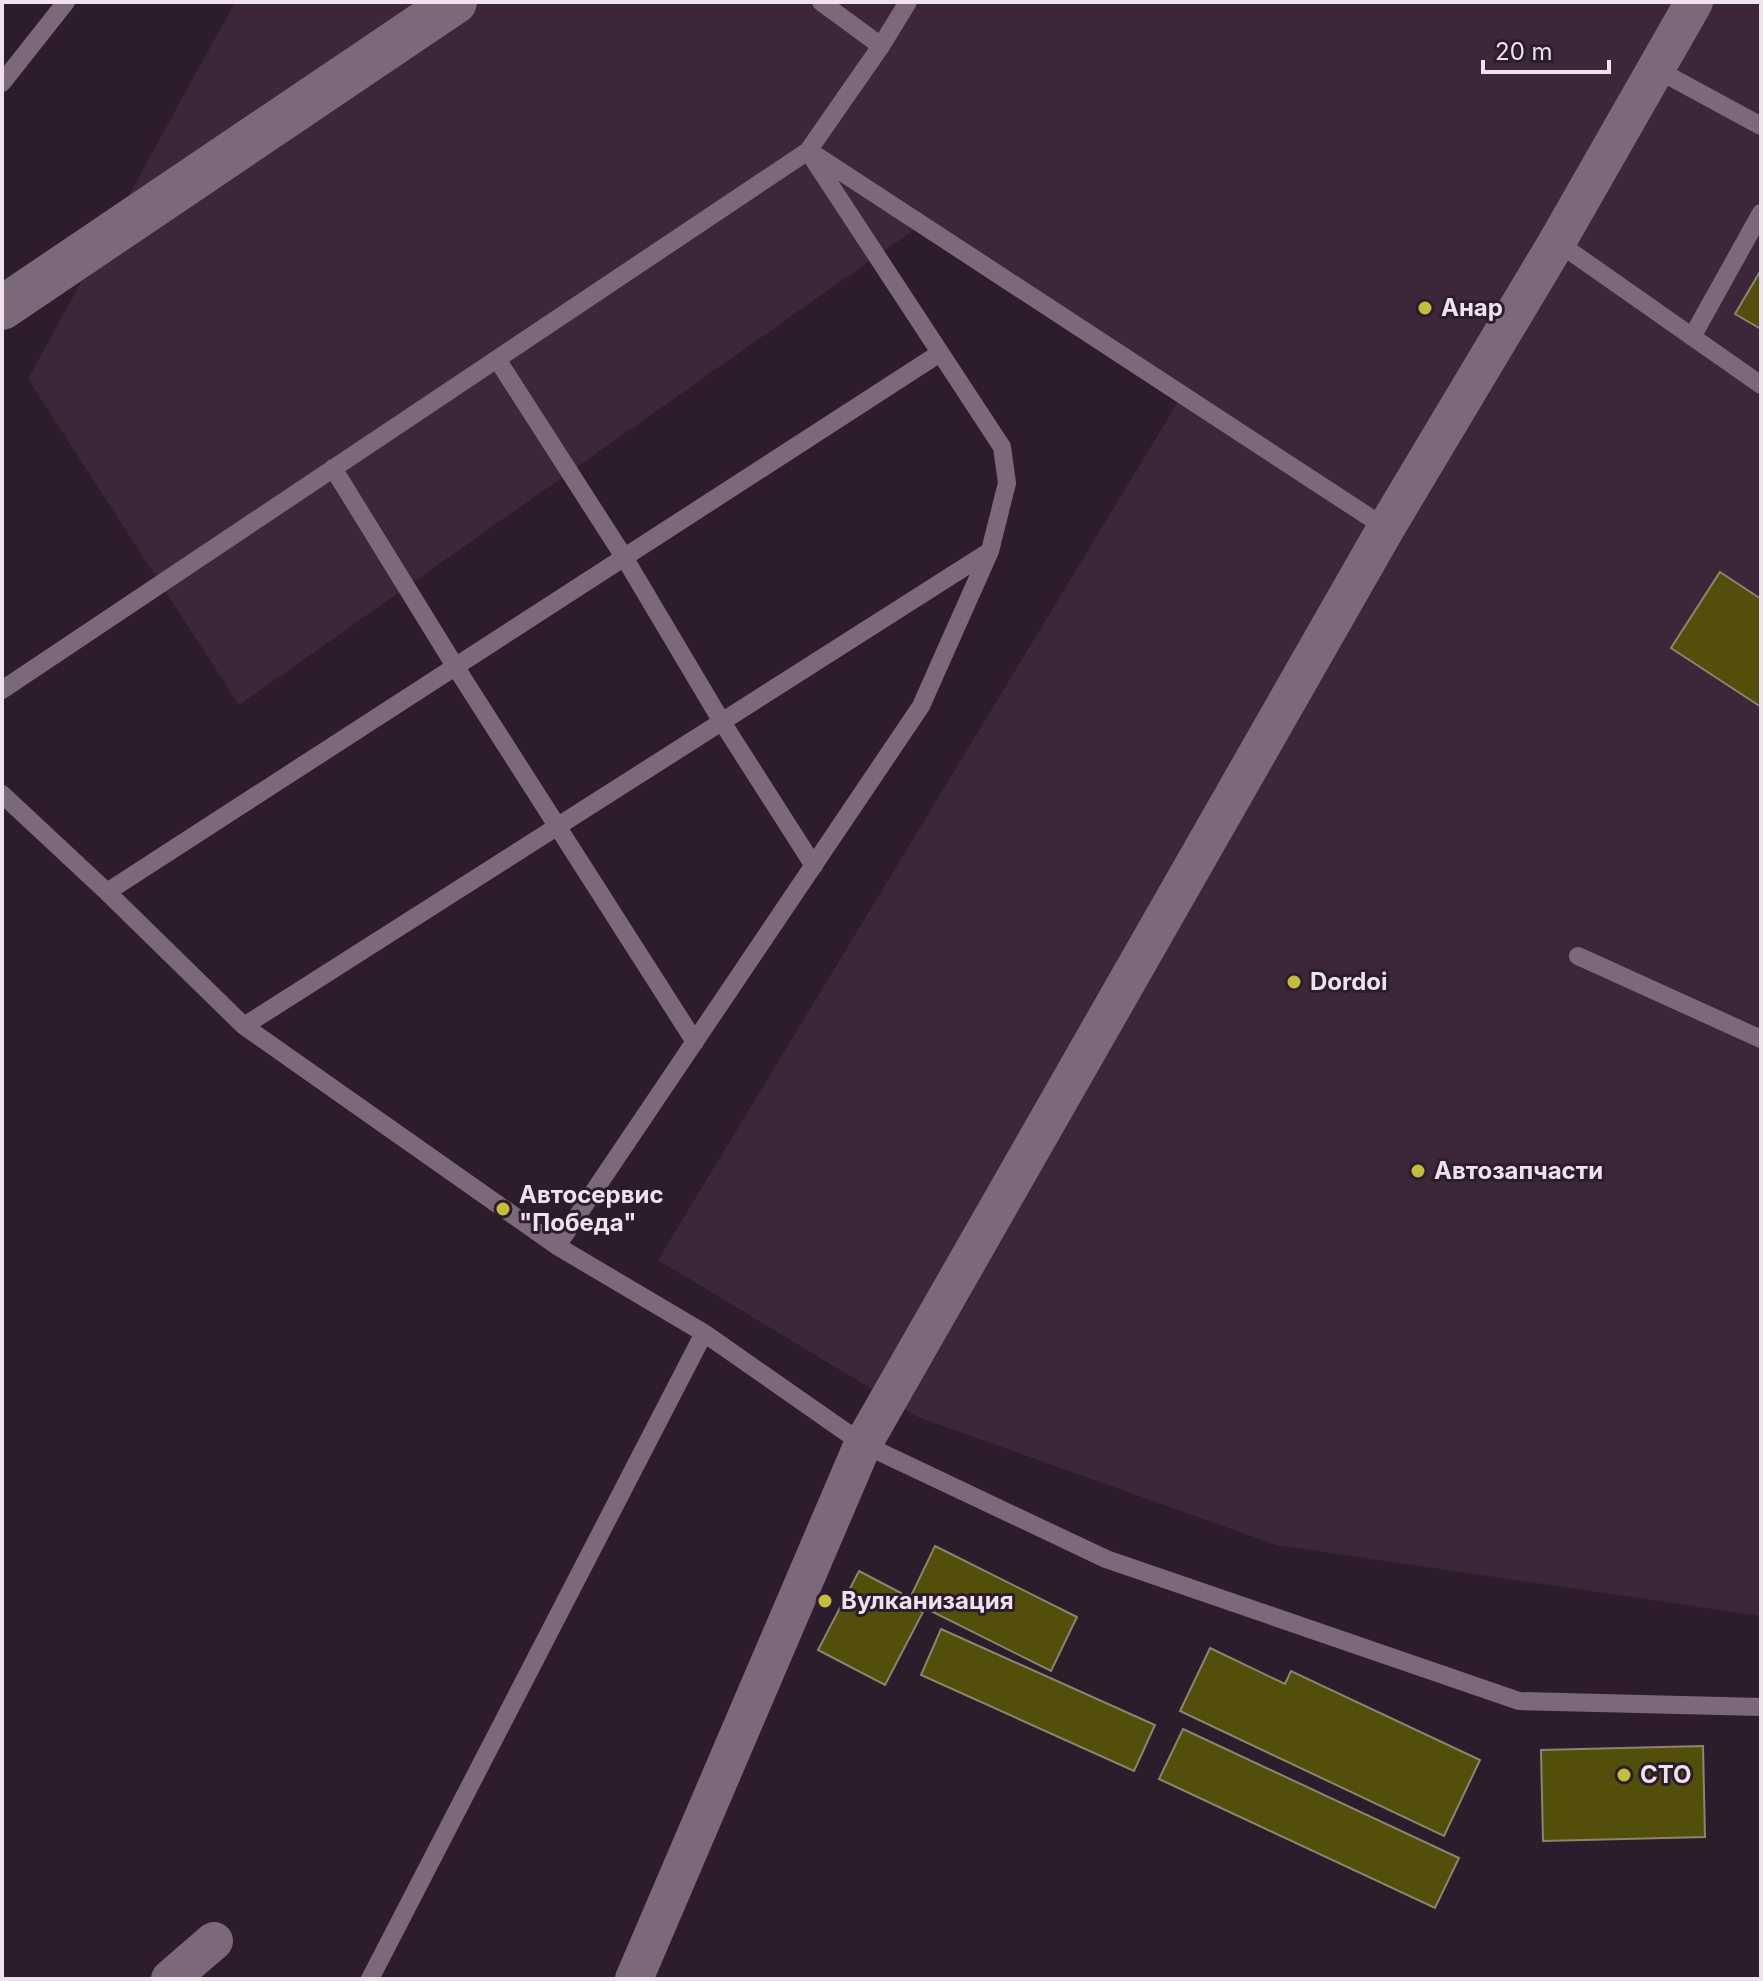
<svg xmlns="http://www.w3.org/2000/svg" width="1763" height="1981" font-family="Inter,sans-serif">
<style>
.built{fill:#3b263a}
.building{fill:#534f0b;stroke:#88876e;stroke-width:2}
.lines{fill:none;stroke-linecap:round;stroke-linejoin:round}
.lane{stroke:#7b687a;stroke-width:18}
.street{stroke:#7b687a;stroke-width:38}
.secondary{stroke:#7b687a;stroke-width:44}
.poi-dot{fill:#c3bd3e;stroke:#2d1d2c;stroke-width:3}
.labels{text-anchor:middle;stroke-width:6;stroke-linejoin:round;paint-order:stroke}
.poi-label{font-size:24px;font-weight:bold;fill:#eee3ed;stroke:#2d1d2c;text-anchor:start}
</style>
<rect width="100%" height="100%" fill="#2d1d2c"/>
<path class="built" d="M235,2H1761V1616L1276,1545L918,1417L658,1260L1184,392L929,219L239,705L28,379Z"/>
<path class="building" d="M1761,270V329L1735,314Z
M1720,572L1761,599V707L1671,648Z
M935,1546L1077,1617L1051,1671L909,1600Z
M859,1571L901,1593L898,1599L923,1612L885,1685L818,1650Z
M941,1629L1155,1725L1134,1771L921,1675Z
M1210,1648L1285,1684L1291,1671L1480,1760L1444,1836L1180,1711Z
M1183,1729L1459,1858L1435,1908L1159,1779Z
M1703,1746L1705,1837L1543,1841L1541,1750Z"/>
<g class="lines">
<path class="lane" d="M821,2L881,46
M1656,69L1761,126
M2,83L66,2
M814,154L1386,528
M1557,242L1761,385
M1692,337L1761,213
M497,359L624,557L722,722L814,866
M333,468L455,666L695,1042
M2,690L808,151L881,46L908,2
M2,794L107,892L244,1026L557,1246L704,1333L863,1444L1106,1559L1519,1701L1761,1707
M107,892L940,353
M1578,956L1761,1039
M244,1026L990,551
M557,1246L921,706L990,551L1007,483L1002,447L808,151
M370,1979L704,1333"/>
<path class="street" d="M170,1979L214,1941
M634,1979L863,1444L1386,528L1557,242L1694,2"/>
<path class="secondary" d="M2,308L455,2"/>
</g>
<g class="poi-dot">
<circle cx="1425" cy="308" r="8"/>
<circle cx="1294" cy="982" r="8"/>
<circle cx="1418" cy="1171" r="8"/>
<circle cx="503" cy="1209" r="8"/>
<circle cx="825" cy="1601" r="8"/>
<circle cx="1624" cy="1775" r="8"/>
</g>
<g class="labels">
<g class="poi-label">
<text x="1441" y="316">Анар</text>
<text x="1310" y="990">Dordoi</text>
<text x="1434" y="1179">Автозапчасти</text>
<text x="519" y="1203">Автосервис<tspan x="519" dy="28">"Победа"</tspan></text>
<text x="841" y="1609">Вулканизация</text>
<text x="1640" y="1783">СТО</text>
</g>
</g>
<rect width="1763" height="1981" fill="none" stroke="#eee3ed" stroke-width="8"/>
<path d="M1483 60v12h126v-12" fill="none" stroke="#eee3ed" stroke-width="4"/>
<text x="1495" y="60" font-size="24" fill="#eee3ed" stroke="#2d1d2c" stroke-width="6" paint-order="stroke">20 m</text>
</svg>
